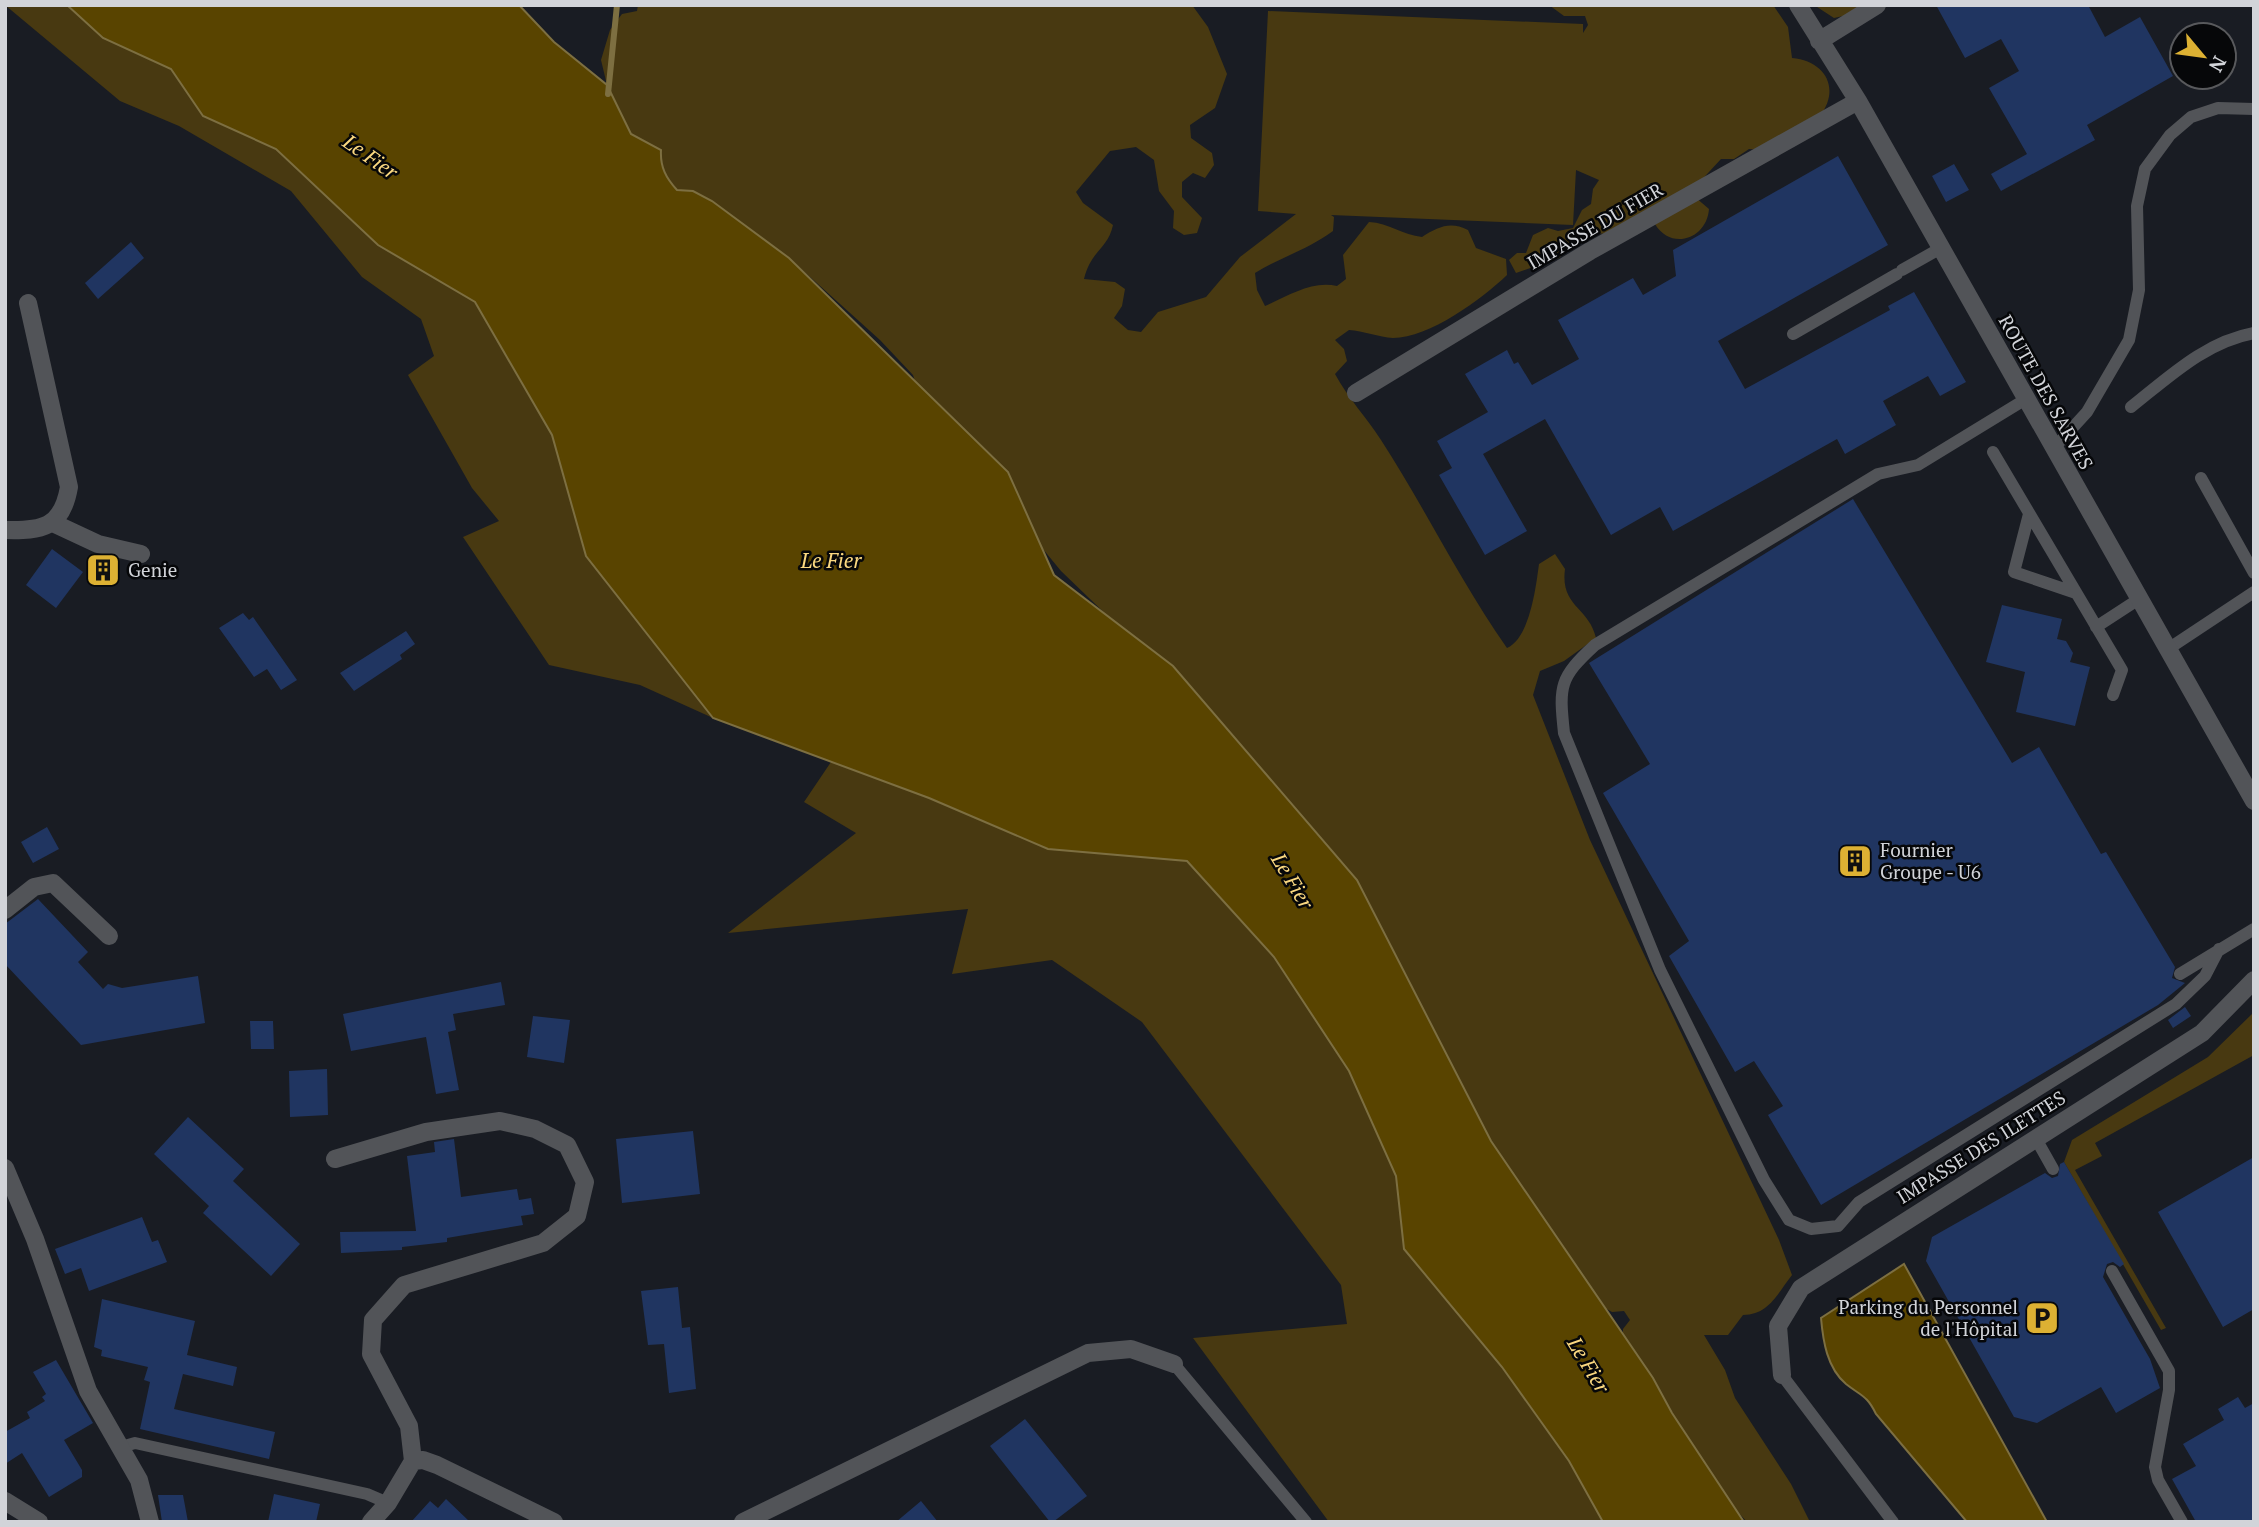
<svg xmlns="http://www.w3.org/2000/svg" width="2259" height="1527" font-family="'PT Serif',serif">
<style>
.green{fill:#483911}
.water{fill:#594400;stroke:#7d6f41;stroke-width:2}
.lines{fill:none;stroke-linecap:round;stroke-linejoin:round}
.stream{stroke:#7d6f41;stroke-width:6}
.building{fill:#203561}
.lane{stroke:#525458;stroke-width:12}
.street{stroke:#525458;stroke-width:18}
.labels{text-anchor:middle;stroke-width:5;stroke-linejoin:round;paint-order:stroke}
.street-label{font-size:19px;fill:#d2d4d9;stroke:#060709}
.poi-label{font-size:19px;fill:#d2d4d9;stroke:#060709;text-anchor:start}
.water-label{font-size:21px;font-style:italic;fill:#fad880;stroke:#060709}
</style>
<rect width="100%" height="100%" fill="#191c23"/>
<path class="green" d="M5,5H67L103,38L171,69L203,116L276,149L378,245L475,302L552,435L586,556L713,718L640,685L549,665L463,537L499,521L472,488L408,375L434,356L421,319L362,277L291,191L179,126L120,101Z
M638,5H1192L1208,27L1227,74L1215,108L1190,125L1191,138L1212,153L1214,165L1205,178L1193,173L1182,182V197L1202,218L1197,233L1184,235L1173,228L1174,211L1159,191L1154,160L1136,147L1110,151L1076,192L1083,203L1113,225C1108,249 1091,250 1084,279L1115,282L1125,289L1122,306L1114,318L1128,330L1141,332L1158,312L1206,297L1240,257L1296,214L1258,211L1268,11L1583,24V33L1588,25L1585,16H1564L1549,5H1773L1788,27L1792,58C1825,61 1841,88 1820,116L1764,150L1749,149L1734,159H1721L1696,186L1695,197L1709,209C1707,239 1671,251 1655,224L1605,234L1590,232L1575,240L1559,258L1516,273L1509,260L1517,253H1526L1533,235L1548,228L1558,231L1573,228L1582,210L1591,204L1593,189L1599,180L1576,170L1573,225L1331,215L1334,217L1333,231C1309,249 1281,257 1255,273L1257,290L1265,306C1288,296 1312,280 1337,286L1346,279L1343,255L1369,222C1389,223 1403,235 1422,237C1438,227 1450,221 1468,230L1476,248L1506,259L1507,275C1482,299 1429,338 1393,338C1379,337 1363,331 1349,330L1335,340L1344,349L1347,361L1335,374C1348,398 1366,417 1381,440C1425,508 1460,581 1507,648C1530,638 1536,586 1539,564L1555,554L1565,569C1560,607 1589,607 1596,638L1564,661L1540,671L1533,695L1590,840L1779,1240L1792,1275C1777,1294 1769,1315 1743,1315L1728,1335H1704L1725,1370L1735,1398L1791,1484L1810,1522H1747L1725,1498L1623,1347V1329L1630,1320L1624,1311L1612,1312L1598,1304L1116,624L1061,571L922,402L913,375L880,340L789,258L712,201L693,191L677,190C666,178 660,167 661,150L631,134L607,85L601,60L610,30L622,14L637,11Z
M1814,5H1865L1857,13L1834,18Z
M831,762L929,798L1048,849L1187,861L1274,957L1349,1071L1396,1177L1404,1249L1502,1367L1569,1461L1603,1522H1329L1193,1338L1347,1324L1341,1285L1142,1022L1052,960L952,974L968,909L728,933L856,833L804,802Z
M2254,1012V1055L2095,1143L2102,1156L2075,1170L2166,1328L2161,1330L2064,1162L2072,1140L2208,1057Z"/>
<path class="water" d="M67,5H519L554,42L607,85L631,134L661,150C660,167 666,178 677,190L693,191L712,201L789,258L1008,472L1054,575L1173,666L1357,880L1491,1141L1653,1378L1672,1413L1744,1522H1603L1569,1461L1502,1367L1404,1249L1396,1176L1349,1071L1274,957L1187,861L1048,849L929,798L713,718L586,556L552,435L475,302L378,245L276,149L203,116L171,69L103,38Z
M1904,1264L2047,1522H1967L1876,1414C1867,1395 1861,1396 1846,1384C1827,1368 1823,1341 1821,1318Z"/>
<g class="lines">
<path class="stream" d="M608,94L617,5"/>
</g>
<path class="building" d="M1936,5H2088L2105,37L2140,17L2173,76L2087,125L2095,140L2001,191L1991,174L2027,154L1989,88L2019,71L2001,39L1965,58Z
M1838,156L1888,245L1718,341L1745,389L1890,310L1888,306L1914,292L1966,382L1940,396L1928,376L1883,401L1896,425L1845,454L1837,439L1673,531L1660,507L1611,535L1545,419L1483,454L1527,531L1485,555L1439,475L1452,468L1437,441L1488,412L1465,374L1507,350L1514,364L1518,362L1532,385L1579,359L1558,320L1633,278L1643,295L1676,276L1673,250Z
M1954,164L1969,190L1946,202L1932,176Z
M131,242L144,258L98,299L85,283Z
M1853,499L2012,763L2039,747L2101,854L2106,852L2175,967L2172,978L2185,983L2158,1005L1821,1205L1768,1115L1783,1106L1754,1061L1735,1072L1669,956L1689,941L1603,793L1650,764L1589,663Z
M52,549L83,572L56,608L26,585Z
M2002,605L2062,619L2057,639L2066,641L2073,653L2070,662L2090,667L2075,726L2016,712L2025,672L1986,662Z
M243,613L249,620L253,617L297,680L281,690L267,669L254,677L219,628Z
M406,631L415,644L400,655L402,659L354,691L340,673Z
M47,827L59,849L33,863L21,842Z
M38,899L88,952L78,962L103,989L108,984L122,988L198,976L205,1023L81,1045L5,964V924Z
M501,982L505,1005L453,1014L456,1030L448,1032L459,1090L436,1094L426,1037L351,1051L343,1014Z
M2185,1007L2191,1016L2173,1028L2168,1020Z
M533,1016L570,1020L564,1063L527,1057Z
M250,1021H273L274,1049H251Z
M327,1069L328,1115L290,1117L289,1071Z
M188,1117L244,1169L233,1181L300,1244L271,1276L203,1213L209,1206L154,1154Z
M693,1131L700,1194L622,1203L616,1139Z
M454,1139L461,1197L517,1189L519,1200L531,1198L534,1214L521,1216L523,1225L447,1238V1242L402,1247V1250L341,1253L340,1232L416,1231L407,1156L435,1152L434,1142Z
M2254,1157V1309L2223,1327L2158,1212Z
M2064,1162L2124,1264L2120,1267L2113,1262L2107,1264L2103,1277L2150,1359L2160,1388L2116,1413L2101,1387L2037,1423L2014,1417L1926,1261L1932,1237L2045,1173L2052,1178L2058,1176L2060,1164Z
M142,1217L152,1242L158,1240L167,1262L89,1291L81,1268L65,1274L55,1249Z
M678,1287L682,1328L690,1327L696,1389L669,1393L664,1344L648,1345L641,1291Z
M102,1299L195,1321L187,1355L237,1367L233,1386L183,1374L174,1409L275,1432L269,1459L140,1429L150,1382L144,1380L148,1367L101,1356L102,1350L94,1347Z
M56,1360L93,1423L64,1440L82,1470V1477L49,1497L22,1453L5,1464V1432L30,1418L27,1412L45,1401L42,1397L46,1394L33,1372Z
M2238,1397L2245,1408L2254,1403V1522H2196L2172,1479L2196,1466L2183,1444L2224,1420L2218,1409Z
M1025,1419L1087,1496L1053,1522H1050L990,1446Z
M274,1494L320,1504L316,1522H268Z
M158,1495H183L188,1522H162Z
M446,1499L470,1522H411L430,1501L438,1508Z
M921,1501L938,1522H896Z"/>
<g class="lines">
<path class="lane" d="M1902,270L1941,248
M1793,334L1897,274
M2026,399L1918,465L1878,474L1595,645C1559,678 1559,686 1564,733L1660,970L1764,1180L1789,1220L1811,1229L1838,1226L1859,1202L2176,1004L2205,976L2219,949
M2131,407C2169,377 2205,342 2254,333
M2054,448L2087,412L2129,340L2139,290L2137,206L2145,169L2170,135L2191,117L2218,108L2254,109
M1993,452L2122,670L2113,695
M2201,478L2254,573
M2029,514L2014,572L2076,593
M2096,627L2139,599
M2168,649L2254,592
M2180,974L2254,929
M2035,1137L2053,1169
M2112,1271L2169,1371V1390L2155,1467L2158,1480L2182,1522
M1174,1364L1306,1522
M1782,1375L1893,1522
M121,1447L135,1443L367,1494L388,1503"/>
<path class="street" d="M1798,5L1858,101L2254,801
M1819,41L1877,5
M1356,393L1590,251L1858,101
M53,523L98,544L141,554
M5,530C42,531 62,528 69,487L28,303
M5,910L34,887L53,883L109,936
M335,1159L426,1132L500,1121L535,1129L567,1145L585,1182L577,1216L543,1243L404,1285L373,1320L371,1354L409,1426L413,1461L388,1503L371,1522
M5,1168L35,1239L88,1391L139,1480L150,1522
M1782,1375L1778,1326L1801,1288L2202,1033L2254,980
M413,1461L423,1460L437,1465L554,1522
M5,1501L39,1522
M743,1522L1088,1353L1131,1349L1174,1364"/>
</g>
<defs>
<g id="building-square" transform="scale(1.75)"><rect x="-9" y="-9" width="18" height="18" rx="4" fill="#ddb133" stroke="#060709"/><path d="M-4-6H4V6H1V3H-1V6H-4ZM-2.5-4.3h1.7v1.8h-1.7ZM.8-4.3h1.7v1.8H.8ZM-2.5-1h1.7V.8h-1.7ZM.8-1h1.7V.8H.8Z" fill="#111"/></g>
<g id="parking-square" transform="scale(1.75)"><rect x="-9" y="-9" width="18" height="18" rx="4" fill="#ddb133" stroke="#060709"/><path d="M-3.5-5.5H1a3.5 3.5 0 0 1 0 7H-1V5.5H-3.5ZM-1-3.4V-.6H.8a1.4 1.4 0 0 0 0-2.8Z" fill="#111"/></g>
</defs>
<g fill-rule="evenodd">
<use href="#building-square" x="103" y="570"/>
<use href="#building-square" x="1855" y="861"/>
<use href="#parking-square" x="2042" y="1318"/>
</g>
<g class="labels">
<g class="street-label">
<text transform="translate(1595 226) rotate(-30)" y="7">IMPASSE DU FIER</text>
<text transform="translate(2046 392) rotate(61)" y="7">ROUTE DES SARVES</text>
<text transform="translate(1981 1147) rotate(-32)" y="7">IMPASSE DES ILETTES</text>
</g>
<g class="poi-label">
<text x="128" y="577">Genie</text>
<text x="1880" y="857">Fournier<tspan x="1880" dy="22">Groupe - U6</tspan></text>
<text x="2018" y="1314" text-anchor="end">Parking du Personnel<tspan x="2018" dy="22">de l'Hôpital</tspan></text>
</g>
<g class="water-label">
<text transform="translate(370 157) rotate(35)" y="7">Le Fier</text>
<text x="831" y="568">Le Fier</text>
<text transform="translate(1292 881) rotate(59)" y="7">Le Fier</text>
<text transform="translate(1588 1365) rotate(59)" y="7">Le Fier</text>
</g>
</g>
<rect width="2259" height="1527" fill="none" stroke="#d2d4d9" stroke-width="14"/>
<g transform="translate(2203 56) rotate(119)"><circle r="33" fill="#060709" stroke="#58595c" stroke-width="2"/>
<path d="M0-5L12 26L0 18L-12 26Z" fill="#ddb133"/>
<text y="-10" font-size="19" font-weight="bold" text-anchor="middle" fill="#d2d4d9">N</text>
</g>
</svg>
